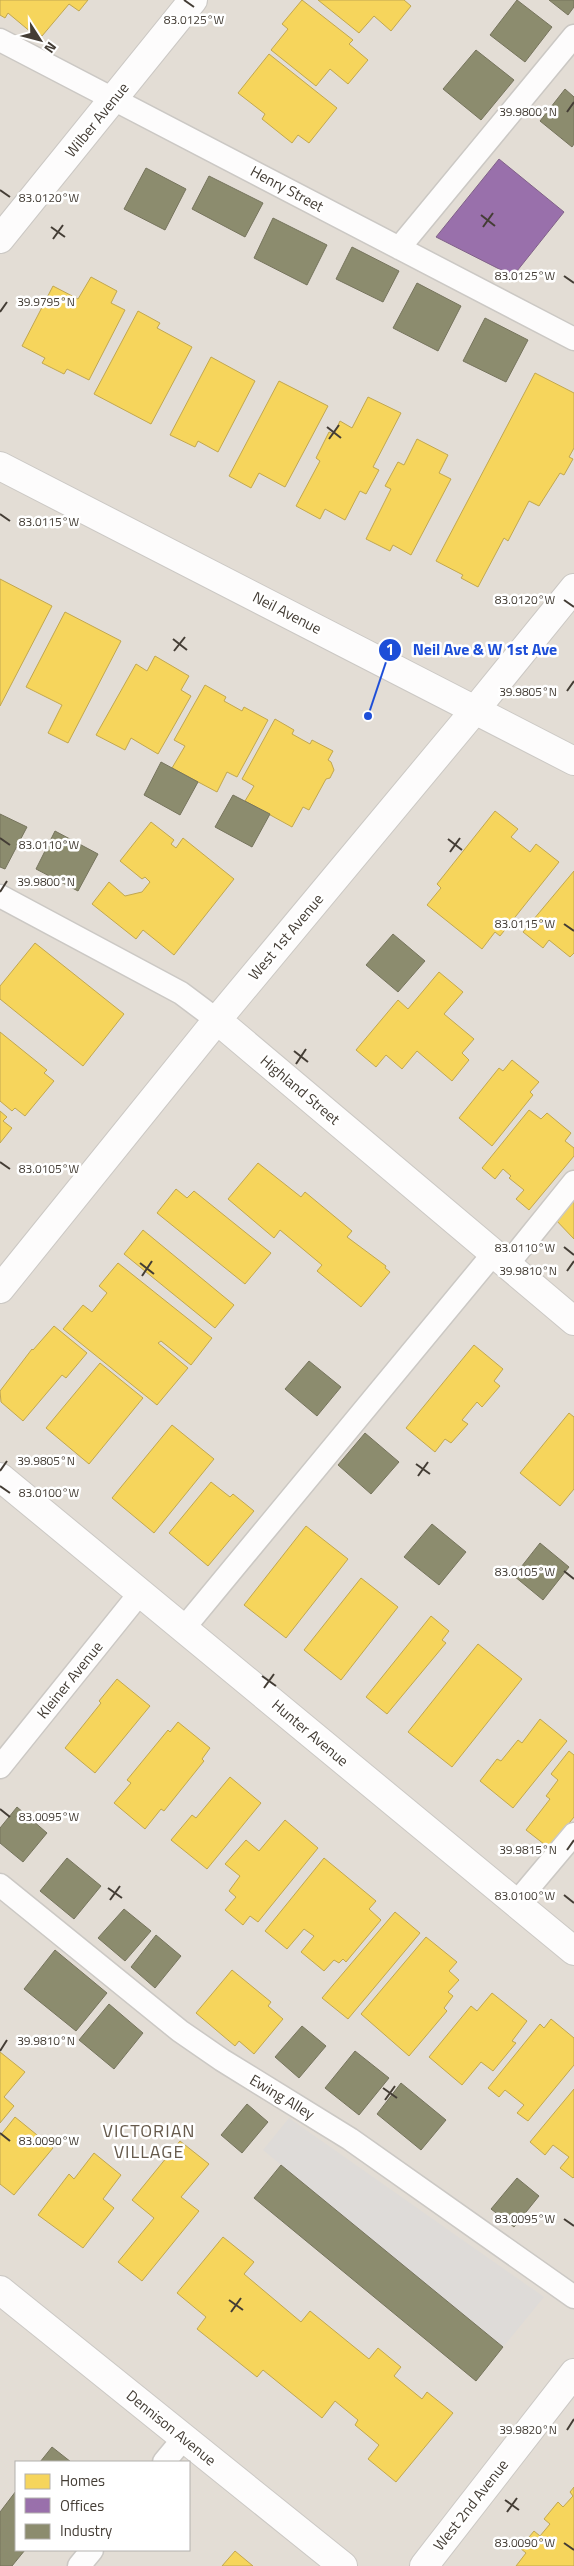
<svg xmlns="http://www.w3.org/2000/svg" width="574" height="2566" font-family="'Titillium Web',sans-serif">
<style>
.residential{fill:#e3ddd5;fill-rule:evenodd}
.parking{fill:#dedbd8}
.homes{fill:#f6d55c;stroke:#c1a750}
.offices{fill:#9970ab;stroke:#806188}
.industry{fill:#8c8c6e;stroke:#76745d}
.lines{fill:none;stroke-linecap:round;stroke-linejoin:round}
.service-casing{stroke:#cbc8c4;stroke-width:25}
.minor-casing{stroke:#cbc8c4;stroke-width:30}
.tertiary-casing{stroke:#cbc8c4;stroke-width:30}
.service{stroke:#fdfcfc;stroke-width:22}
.minor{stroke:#fdfcfc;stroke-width:28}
.tertiary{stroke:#fdfcfc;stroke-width:28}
.ticks{fill:none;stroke:#443d35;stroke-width:2}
.labels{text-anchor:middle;stroke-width:5;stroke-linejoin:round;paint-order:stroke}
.street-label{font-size:15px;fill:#443d35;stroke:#fff}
.quarter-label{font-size:18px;letter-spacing:1px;fill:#665a4c;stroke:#fff}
.ticks-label{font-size:12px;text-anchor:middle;fill:#443d35;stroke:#fff;stroke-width:5;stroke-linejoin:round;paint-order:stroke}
.leader{fill:none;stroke:#1d4ed8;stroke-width:2}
.callout-dot{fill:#1d4ed8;stroke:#fff;stroke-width:2}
.mark-label{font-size:15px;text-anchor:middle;font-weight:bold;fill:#fff}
.callout-label{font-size:16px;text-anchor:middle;font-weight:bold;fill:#1d4ed8;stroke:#fff;stroke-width:5;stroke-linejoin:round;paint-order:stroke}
</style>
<rect width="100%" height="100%" fill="#efece8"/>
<path class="residential" d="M0,0H574V2566H0ZM16,2462H189V2550H16Z"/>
<path class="parking" d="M289,2118L544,2297L503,2347L263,2150Z"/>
<path class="homes" d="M0,0H88L79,11L69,4L42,36L34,30L32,33L8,13L5,18L0,15Z
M302,0L353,40L349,44L368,60L348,84L330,69L316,86L271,50L288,29L282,24Z
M318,0H404L411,6L391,31L374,16L359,33Z
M269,54L337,108L309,143L298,135L292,143L262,119L265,114L238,93Z
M91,277L117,291L111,303L125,310L89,380L67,369L64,374L42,363L45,358L22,346L53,286L78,299Z
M138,311L160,323L157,328L192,347L151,424L94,394Z
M211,357L255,381L218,452L198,441L195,447L170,435Z
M535,373L574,393V448L569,457L573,459L564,475L560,473L539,506L529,501L508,541L504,538L478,587L461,578L463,575L436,561Z
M279,381L328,406L285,487L259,473L251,488L229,476Z
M368,397L401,413L373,467L379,470L366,494L360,491L345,520L325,509L320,519L296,506L320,461L316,458L329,432L334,434L340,421L352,428Z
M417,439L448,455L439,473L451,479L411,555L393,545L390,551L366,539L391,489L385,486L398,462L404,465Z
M0,579L52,606L0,706Z
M65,612L121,641L68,743L48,733L62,705L26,687Z
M155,656L189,676L181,690L191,696L158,754L131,738L125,750L96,735L136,664L147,671Z
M205,685L226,697L224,701L242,711L244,707L268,720L237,777L227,772L217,792L172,768L185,746L174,740Z
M275,719L294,730L292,734L310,744L312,740L333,751L328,760L331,762L334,770L330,778L326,779L309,810L303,807L292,827L245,801L254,786L242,779Z
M495,811L518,829L511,837L530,852L536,844L559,862L500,936L495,932L482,949L427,905L441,888L437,884Z
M151,822L174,840L171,844L176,848L183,838L234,879L174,955L143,930L136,939L92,904L109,882L125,896L142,892L150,882L145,877L142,879L120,861Z
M574,871V953L570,957L549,940L543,948L523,932Z
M35,943L124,1014L83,1066L0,999V986Z
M439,972L463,992L444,1014L474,1039L462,1053L469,1060L452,1081L417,1051L402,1069L386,1055L376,1067L356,1050L398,1000L408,1009Z
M0,1032L47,1070L44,1073L54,1081L25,1116L15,1108L12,1111L0,1101Z
M512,1060L539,1082L530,1092L533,1095L492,1146L459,1118L499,1068L503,1071Z
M529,1110L541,1119L547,1113L571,1133L565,1141L574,1148V1156L529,1210L516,1199L524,1190L509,1178L511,1176L503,1169L495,1179L482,1168Z
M0,1111L7,1117L3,1121L12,1128L0,1143Z
M258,1163L301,1197L305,1192L352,1231L347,1237L386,1266L385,1268L390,1272L361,1307L317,1271L322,1265L280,1230L274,1238L228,1199Z
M176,1189L187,1198L194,1191L271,1253L245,1284L157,1213Z
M574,1194V1239L554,1218Z
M143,1230L234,1305L215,1328L124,1254Z
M118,1263L212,1338L191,1365L161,1341L158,1343L188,1368L157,1405L63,1329L83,1305L92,1312L107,1293L99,1286Z
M54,1326L87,1353L66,1378L62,1375L23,1421L1,1402L0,1391L32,1349L33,1350Z
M474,1345L503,1369L494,1381L500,1386L482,1407L477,1402L462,1420L468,1424L451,1443L445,1439L435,1452L406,1428Z
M100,1363L143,1398L89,1464L46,1428Z
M569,1413L574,1417V1489L560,1506L520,1473Z
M172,1425L214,1459L154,1533L112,1498Z
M211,1482L230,1497L233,1494L254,1511L208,1566L169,1533Z
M306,1526L348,1559L286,1638L244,1605Z
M361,1578L398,1607L341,1680L304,1650Z
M431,1616L449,1631L442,1640L446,1643L387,1714L366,1697Z
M478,1644L522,1679L452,1767L408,1732Z
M117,1679L150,1706L95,1773L65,1748L101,1703L99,1701Z
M540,1719L567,1741L513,1808L480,1781L497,1759L501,1761L518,1740L522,1743Z
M178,1722L210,1748L202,1759L204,1761L164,1811L161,1809L145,1829L114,1803L131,1783L127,1780L168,1730L170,1732Z
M569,1751L574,1755V1817L549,1848L526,1830L550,1799L546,1796L558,1780L551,1774Z
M230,1777L261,1803L207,1869L171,1840L192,1815L196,1818Z
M285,1820L318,1848L258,1922L250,1916L243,1925L225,1910L236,1897L229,1891L240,1876L225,1864L246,1840L259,1851Z
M324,1858L376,1901L369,1909L381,1920L346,1962L343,1959L339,1963L334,1960L324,1971L301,1952L314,1936L304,1929L287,1949L265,1931Z
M395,1912L420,1933L348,2019L322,1998Z
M426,1937L457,1962L449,1971L459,1980L448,1992L453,1996L444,2008L447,2011L409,2056L361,2014Z
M232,1970L271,2002L268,2006L283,2019L254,2054L239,2041L235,2046L196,2013Z
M492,1993L527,2021L512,2041L516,2043L493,2071L481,2062L462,2085L429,2057L471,2006L477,2011Z
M551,2019L574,2038V2065L528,2121L517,2113L524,2105L505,2090L499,2097L488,2088L540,2024L544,2028Z
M0,2052L25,2072L4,2097L14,2106L0,2123Z
M574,2089V2177L573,2178L560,2168L569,2157L553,2145L545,2155L530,2142Z
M15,2117L53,2148L14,2195L0,2184V2136Z
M180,2141L209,2164L181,2197L199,2211L142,2281L118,2262L154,2218L132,2200Z
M94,2153L121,2175L103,2199L114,2208L83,2248L38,2215L69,2174L74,2179Z
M223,2237L254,2262L244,2274L301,2322L310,2311L369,2359L378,2348L401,2367L394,2376L422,2399L427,2392L453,2413L396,2482L368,2459L379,2445L355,2425L358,2420L335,2401L322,2418L263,2370L257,2377L197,2329L206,2317L177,2293Z
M574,2487V2566H516L526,2553L520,2548L534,2531L540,2536L550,2524L544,2519L558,2502L563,2507L573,2496L570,2492Z
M235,2551L253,2566H222Z"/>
<path class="offices" d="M499,159L564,212L513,276L436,237Z"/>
<path class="industry" d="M517,0L552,27L525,62L490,35Z
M549,0H574V7L568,15Z
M476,50L514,80L481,120L443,89Z
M565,89L574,97V144L572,147L540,121Z
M146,168L186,189L165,230L124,209Z
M209,176L263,203L245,237L192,209Z
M273,218L327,245L307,285L254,258Z
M352,247L399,271L383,302L336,279Z
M417,283L461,306L438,351L393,328Z
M485,318L528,340L506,382L463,361Z
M161,762L198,782L180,815L144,795Z
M233,795L270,814L252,847L215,827Z
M0,814L27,827L5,869L0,867Z
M55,831L98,854L78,891L36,869Z
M393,934L425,961L398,992L366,965Z
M309,1361L341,1387L317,1416L285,1389Z
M365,1433L399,1462L371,1494L338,1465Z
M432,1524L466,1552L439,1585L404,1557Z
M540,1543L569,1567L543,1600L514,1576Z
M17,1807L47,1833L23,1862L0,1843V1828Z
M67,1858L101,1886L74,1919L40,1891Z
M124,1909L151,1931L125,1961L98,1938Z
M156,1935L181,1956L155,1988L131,1967Z
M55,1950L107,1993L76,2031L24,1989Z
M109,2004L143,2033L114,2069L79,2040Z
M302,2026L326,2046L299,2078L275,2057Z
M355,2051L389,2078L359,2115L325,2088Z
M401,2083L446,2120L421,2150L377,2114Z
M247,2104L268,2122L242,2153L221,2135Z
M281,2165L503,2347L476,2381L254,2198Z
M517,2178L539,2196L514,2227L491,2209Z
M52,2447L71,2462H40Z
M16,2491V2550H25L12,2566H0V2512Z"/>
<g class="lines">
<g class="service-casing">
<path id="service" d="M0,40L574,339
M399,248L574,36
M0,896L181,993L217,1020
M507,1265L574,1182
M184,1628L493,1254
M0,1767L140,1593
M0,1885L180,2031L222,2060L350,2139L574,2297
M516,1903L574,1834
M164,2462L184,2438
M79,2566L92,2550"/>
</g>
<g class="minor-casing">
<path id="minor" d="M0,239L193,0
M217,1020L574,1321
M0,1289L217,1020L475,710L574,588
M0,1477L574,1951
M0,2290L343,2566
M424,2566L574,2373"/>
</g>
<g class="tertiary-casing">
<path id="tertiary" d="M0,466L574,761"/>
</g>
<use href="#service" class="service"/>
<use href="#minor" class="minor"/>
<use href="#tertiary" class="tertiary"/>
</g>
<path class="ticks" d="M184,0L194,7M567,112L574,102M0,190L10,197M481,215L495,226M51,227L65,237M483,227L493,213M53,239L63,225M564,276L574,283M0,312L7,302M327,427L341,438M329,439L339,425M0,514L10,521M564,600L574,607M173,639L187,650M174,651L185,637M567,691L574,681M0,838L10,845M448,839L462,850M450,852L460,838M0,892L7,881M564,924L574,931M294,1051L308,1062M296,1064L306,1049M0,1162L10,1169M564,1247L574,1255M140,1263L154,1274M567,1271L574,1261M142,1276L152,1261M416,1464L430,1474M0,1471L7,1461M418,1476L428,1462M0,1486L10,1493M564,1571L574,1579M262,1676L276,1686M264,1688L274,1674M0,1809L10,1817M567,1850L574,1840M108,1888L122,1898M564,1895L574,1903M110,1900L120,1886M0,2051L7,2040M383,2088L397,2098M385,2100L395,2086M0,2133L10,2141M564,2219L574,2226M229,2300L243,2310M231,2312L241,2298M567,2430L574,2419M505,2500L519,2510M507,2512L517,2498M564,2543L574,2550"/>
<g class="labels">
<g class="street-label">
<text transform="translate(97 120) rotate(-51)" y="5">Wilber Avenue</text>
<text transform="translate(287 189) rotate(28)" y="5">Henry Street</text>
<text transform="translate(287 613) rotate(27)" y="5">Neil Avenue</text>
<text transform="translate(286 937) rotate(-50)" y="5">West 1st Avenue</text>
<text transform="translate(300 1090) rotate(40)" y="5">Highland Street</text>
<text transform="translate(70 1680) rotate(-51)" y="5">Kleiner Avenue</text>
<text transform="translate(310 1733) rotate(40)" y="5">Hunter Avenue</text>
<text transform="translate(282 2097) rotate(31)" y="5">Ewing Alley</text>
<text transform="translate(171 2428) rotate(39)" y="5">Dennison Avenue</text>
<text transform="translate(471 2505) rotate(-52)" y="5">West 2nd Avenue</text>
</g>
<g class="quarter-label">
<text x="149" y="2137">VICTORIAN<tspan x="149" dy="21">VILLAGE</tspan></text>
</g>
</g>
<g class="ticks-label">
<text x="194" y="24">83.0125°W</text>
<text x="528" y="116">39.9800°N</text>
<text x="49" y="202">83.0120°W</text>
<text x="525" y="280">83.0125°W</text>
<text x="46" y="306">39.9795°N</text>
<text x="49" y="526">83.0115°W</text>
<text x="525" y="604">83.0120°W</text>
<text x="528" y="696">39.9805°N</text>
<text x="49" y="849">83.0110°W</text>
<text x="46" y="886">39.9800°N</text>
<text x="525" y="928">83.0115°W</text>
<text x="49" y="1173">83.0105°W</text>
<text x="525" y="1252">83.0110°W</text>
<text x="528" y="1275">39.9810°N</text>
<text x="46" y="1465">39.9805°N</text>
<text x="49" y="1497">83.0100°W</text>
<text x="525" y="1576">83.0105°W</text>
<text x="49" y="1821">83.0095°W</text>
<text x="528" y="1854">39.9815°N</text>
<text x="525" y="1900">83.0100°W</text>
<text x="46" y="2045">39.9810°N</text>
<text x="49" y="2145">83.0090°W</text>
<text x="525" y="2223">83.0095°W</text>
<text x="528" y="2434">39.9820°N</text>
<text x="525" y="2547">83.0090°W</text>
</g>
<path class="leader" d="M368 716L390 650"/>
<g class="callout-dot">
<circle cx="368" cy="716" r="5"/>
<circle cx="390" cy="650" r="12"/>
</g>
<g class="mark-label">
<text x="390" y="655">1</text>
</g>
<g class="callout-label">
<text x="485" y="655">Neil Ave &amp; W 1st Ave</text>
</g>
<rect x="15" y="2461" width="175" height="90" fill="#ffffff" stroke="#b4b1ae"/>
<rect x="25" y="2474" width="25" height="15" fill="#f6d55c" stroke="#b4b1ae"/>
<text x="60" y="2486" font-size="15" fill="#443d35">Homes</text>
<rect x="25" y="2498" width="25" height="15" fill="#9970ab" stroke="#b4b1ae"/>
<text x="60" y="2511" font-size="15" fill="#443d35">Offices</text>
<rect x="25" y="2524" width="25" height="15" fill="#8c8c6e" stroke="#b4b1ae"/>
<text x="60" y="2536" font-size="15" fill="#443d35">Industry</text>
<g transform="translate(40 40) rotate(126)" stroke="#ffffff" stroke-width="4" paint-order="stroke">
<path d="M0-4L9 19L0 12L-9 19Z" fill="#443d35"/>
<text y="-8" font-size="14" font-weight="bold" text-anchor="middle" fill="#443d35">N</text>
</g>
</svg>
